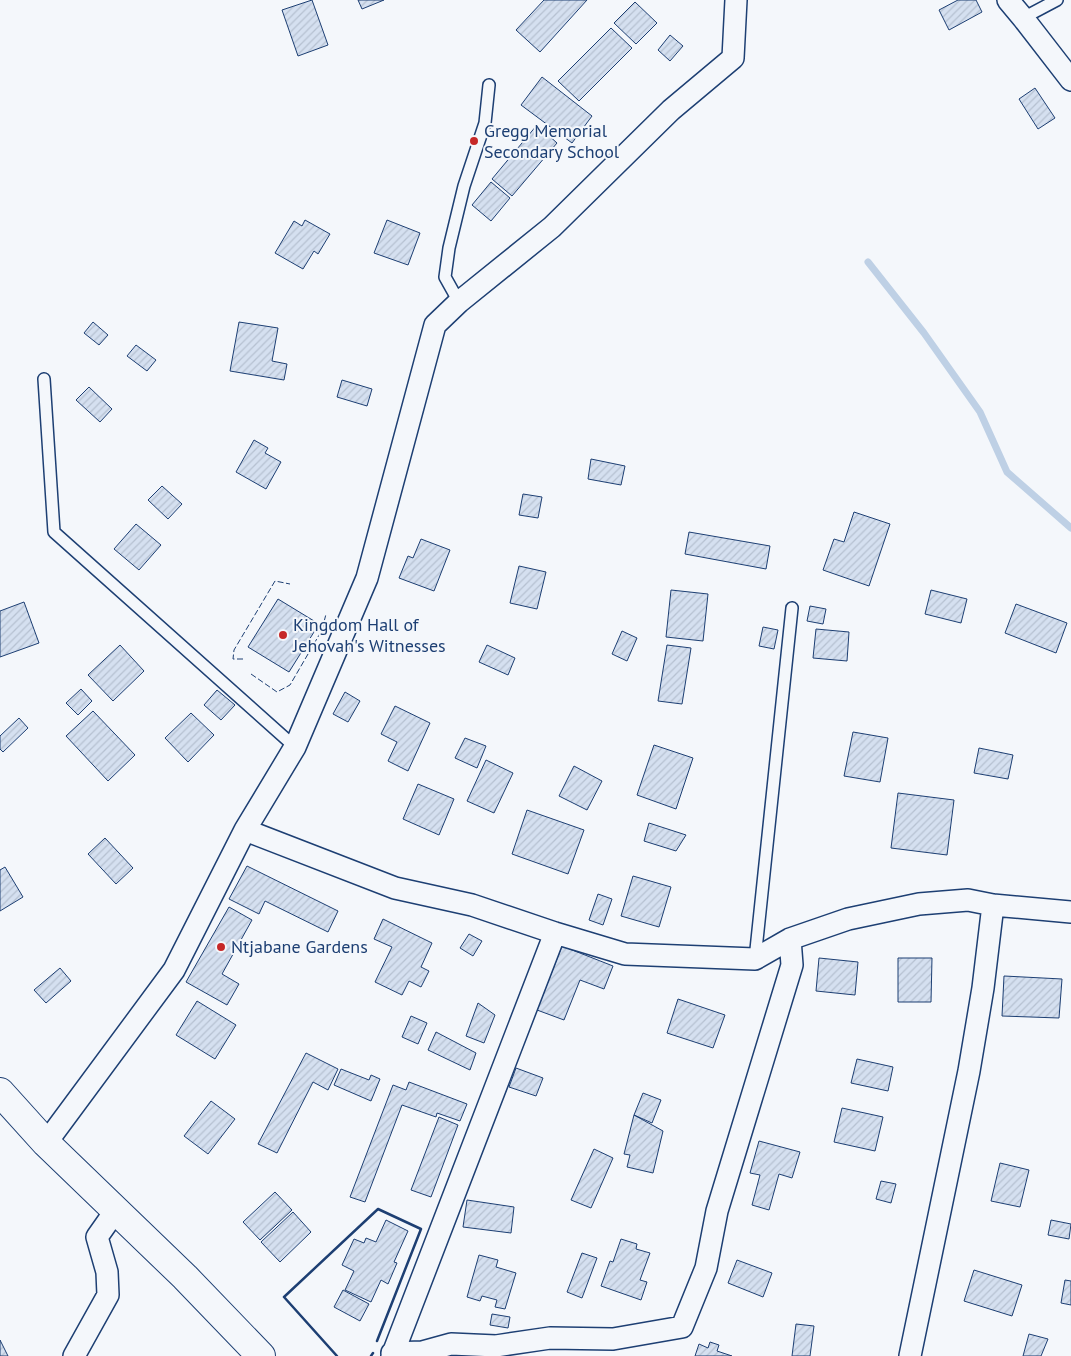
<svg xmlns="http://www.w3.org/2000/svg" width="1071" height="1356" font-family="'PT Sans',sans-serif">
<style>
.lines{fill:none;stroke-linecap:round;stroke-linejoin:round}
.stream{stroke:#bed0e5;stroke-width:7}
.building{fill:url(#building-hatch);stroke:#1d3f73}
.service-casing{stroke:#1d3f73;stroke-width:14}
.minor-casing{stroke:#1d3f73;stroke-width:24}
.primary-casing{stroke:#1d3f73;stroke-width:30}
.service{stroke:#f4f7fb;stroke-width:11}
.minor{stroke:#f4f7fb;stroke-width:21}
.primary{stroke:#f4f7fb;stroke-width:28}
.fence{stroke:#1d3f73;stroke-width:1;stroke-dasharray:6 2.5;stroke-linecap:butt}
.wall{stroke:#1d3f73;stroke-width:2.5}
.poi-dot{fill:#c62828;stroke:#f4f7fb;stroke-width:2}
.labels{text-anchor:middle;stroke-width:4;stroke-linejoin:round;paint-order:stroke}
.poi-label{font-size:18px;fill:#1d3f73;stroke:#f4f7fb;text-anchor:start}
</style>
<defs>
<pattern id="building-hatch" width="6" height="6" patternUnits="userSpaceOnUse" patternTransform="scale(1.25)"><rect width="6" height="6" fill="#d5e0f0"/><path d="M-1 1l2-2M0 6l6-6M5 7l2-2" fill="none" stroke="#b6c1d1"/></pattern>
</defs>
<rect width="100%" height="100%" fill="#f4f7fb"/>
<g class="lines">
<path class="stream" d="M868,262L924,333L980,412L1007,472L1071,528"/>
</g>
<path class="building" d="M312,0L328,45L298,56L282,10Z
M358,0H384L362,9Z
M544,0H587L540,52L516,30Z
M958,0H976L982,12L949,30L939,10Z
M635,2L657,23L636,44L614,23Z
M611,28L632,48L579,101L558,81Z
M670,35L683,46L670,61L658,50Z
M542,77L592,116L572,143L521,105Z
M1035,88L1055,118L1038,129L1019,99Z
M537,125L557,143L512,196L492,179Z
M491,182L510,198L491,221L472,205Z
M305,220L330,234L318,254L314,251L303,269L275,253L294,221L302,226Z
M387,220L420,233L408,265L374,253Z
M93,322L108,335L99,345L84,333Z
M239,322L278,328L272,361L287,364L284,380L230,371Z
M136,345L156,360L147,371L127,356Z
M342,380L372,389L367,406L337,397Z
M89,387L112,409L100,422L76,400Z
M254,440L268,448L265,453L281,462L266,489L236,472Z
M591,459L625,466L621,485L588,479Z
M162,486L182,504L168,519L148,500Z
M523,494L542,497L538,518L519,515Z
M854,512L890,524L869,586L823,570L834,539L844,542Z
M136,524L161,545L139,570L114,549Z
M689,532L770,546L766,569L685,554Z
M421,539L450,550L434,591L399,578L408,556L413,558Z
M519,566L546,572L537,609L510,603Z
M671,590L708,594L703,641L666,637Z
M931,590L967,599L961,623L925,614Z
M278,599L319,624L289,672L248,647Z
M24,602L39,643L0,657V611Z
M1016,604L1067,623L1056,653L1005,633Z
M810,606L826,609L823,624L807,621Z
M763,627L778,630L774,649L759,646Z
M816,629L849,632L847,661L813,658Z
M622,631L637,638L627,661L612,654Z
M120,645L144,671L113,701L88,675Z
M487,645L515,658L508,675L479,662Z
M667,645L691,648L682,704L658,701Z
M81,689L92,701L78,715L66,703Z
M217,690L235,705L221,720L204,705Z
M345,692L360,701L348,722L333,714Z
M395,706L430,723L408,771L388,761L397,742L381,734Z
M93,711L135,755L108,781L66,736Z
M191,713L214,735L188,762L165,738Z
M19,718L28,728L3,752L0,749V736Z
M853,732L888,738L880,782L844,776Z
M465,738L486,746L477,768L455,758Z
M654,745L693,758L676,809L637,795Z
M979,748L1013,755L1008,779L974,773Z
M486,760L513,773L494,813L467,801Z
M574,766L602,781L587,810L559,796Z
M418,784L454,799L439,835L403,819Z
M898,793L954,800L947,855L891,848Z
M527,810L584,830L568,874L512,854Z
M649,823L686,835L676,851L644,841Z
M105,838L133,868L116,884L88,854Z
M247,866L338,911L328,932L265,901L259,914L229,899Z
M5,867L23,897L0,911V870Z
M633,876L671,887L659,927L621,916Z
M598,894L612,899L603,925L589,920Z
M229,907L252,920L222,974L239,984L227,1005L186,982Z
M383,919L432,943L421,967L429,971L421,987L409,981L402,995L375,982L392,947L374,939Z
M469,934L482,941L473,956L460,948Z
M562,946L613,966L604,989L580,980L564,1020L537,1010Z
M819,958L858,962L855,995L816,991Z
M898,958H932L931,1002H898Z
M60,968L71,981L46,1003L34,990Z
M1004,976L1062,979L1059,1018L1002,1016Z
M678,999L725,1015L713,1048L667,1033Z
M197,1001L236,1025L215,1059L176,1035Z
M478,1003L495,1015L484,1043L466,1036Z
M411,1016L427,1023L418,1044L402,1037Z
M436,1032L476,1053L470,1070L428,1050Z
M306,1053L338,1069L328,1090L313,1082L277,1153L258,1144Z
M857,1059L893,1067L888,1091L851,1083Z
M516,1068L543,1078L536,1096L509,1087Z
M341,1069L369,1080L371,1075L380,1079L371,1101L334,1085Z
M409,1082L467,1104L460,1121L437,1113L436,1117L402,1105L365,1202L350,1197L393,1085L406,1090Z
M643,1093L661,1100L652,1123L634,1115Z
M211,1101L235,1119L208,1154L184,1136Z
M842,1108L883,1117L875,1151L834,1142Z
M634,1115L663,1131L653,1173L627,1167L630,1155L624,1154Z
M439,1117L458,1125L431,1197L411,1190Z
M759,1141L800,1152L792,1178L779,1174L769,1210L752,1205L760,1175L750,1173Z
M594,1149L613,1158L591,1208L571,1200Z
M1000,1163L1029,1170L1020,1207L991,1201Z
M881,1181L896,1184L891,1203L876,1199Z
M275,1192L292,1210L260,1240L243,1222Z
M467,1200L514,1207L511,1233L463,1227Z
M293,1212L311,1232L280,1262L261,1242Z
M386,1220L408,1231L394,1262L397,1263L388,1284L381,1280L371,1302L345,1290L354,1271L342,1265L354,1239L364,1243L366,1238L376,1242Z
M1051,1220L1071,1224L1069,1239L1048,1235Z
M621,1239L637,1244L636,1249L650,1253L640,1280L647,1282L641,1300L601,1286L610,1261L613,1262Z
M582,1253L597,1258L582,1298L567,1292Z
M479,1255L498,1260L496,1267L516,1273L505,1309L495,1307L497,1300L482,1296L480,1301L467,1297Z
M737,1260L772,1273L763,1297L728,1283Z
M974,1270L1022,1285L1012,1316L964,1301Z
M1065,1280L1071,1281V1305L1061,1303Z
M343,1290L369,1304L360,1321L334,1307Z
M492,1314L510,1317L508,1328L490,1325Z
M796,1324L814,1326L810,1356H792Z
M1029,1334L1048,1339L1041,1356H1023Z
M0,1340L8,1356H0Z
M710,1342L719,1345L717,1351L732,1356H695L699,1344L708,1348Z"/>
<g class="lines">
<g class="service-casing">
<path id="service" d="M1023,18L1057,0
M459,302L445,277L449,248L464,186L485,123L489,85
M44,379L54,532L295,747
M755,959L792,608"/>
</g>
<g class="minor-casing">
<path id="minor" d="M1008,0L1023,18L1071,80
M245,830L395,888L472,905L555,933L625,954L755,959L790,939L848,919L919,904L968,900L993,905L1071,912
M46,1143L174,970L245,830L295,747L367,578L435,325L459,302L552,227L671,110L733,58L736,0
M392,1353L422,1352L451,1344L496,1346L550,1338L613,1339L682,1327L706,1268L717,1211L792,965L790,939
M74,1356L108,1295L107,1272L97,1237L116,1210
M392,1356L555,933
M910,1356L969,1071L983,988L993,905"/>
</g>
<g class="primary-casing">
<path id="primary" d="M0,1092L46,1143L185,1277L261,1356"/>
</g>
<use href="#service" class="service"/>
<use href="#minor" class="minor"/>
<use href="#primary" class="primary"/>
<path class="fence" d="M243,659H233L234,650L275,581L290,584
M251,674L277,692L290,685L322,630L326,614"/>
<path class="wall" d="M337,1356L284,1297L378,1209L421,1229L377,1341
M371,1356L373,1353"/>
</g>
<g class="poi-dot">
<circle cx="474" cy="141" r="5"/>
<circle cx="283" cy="635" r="5"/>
<circle cx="221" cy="947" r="5"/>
</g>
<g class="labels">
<g class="poi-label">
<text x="484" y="137">Gregg Memorial<tspan x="484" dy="21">Secondary School</tspan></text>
<text x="293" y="631">Kingdom Hall of<tspan x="293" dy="21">Jehovah's Witnesses</tspan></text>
<text x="231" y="953">Ntjabane Gardens</text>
</g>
</g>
</svg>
